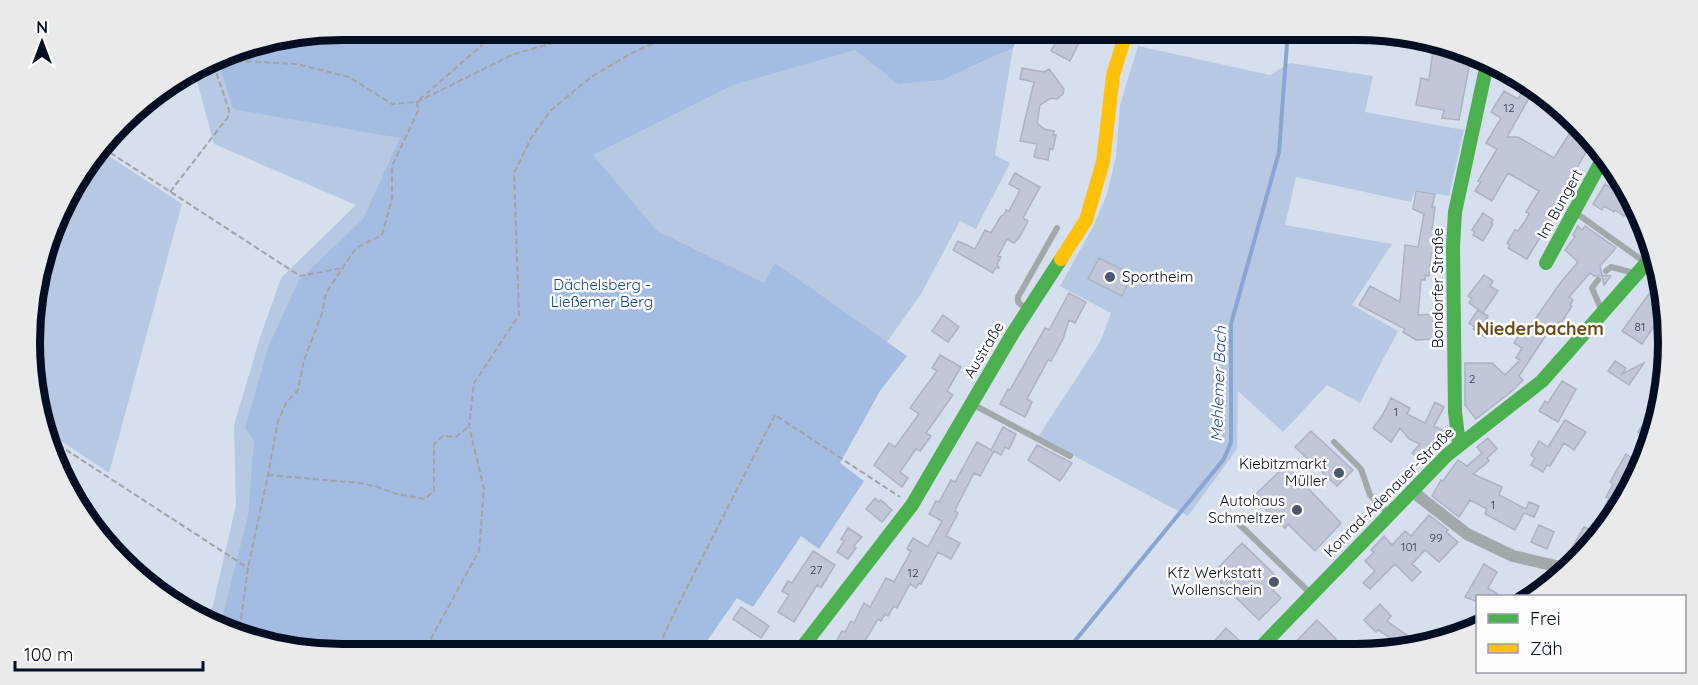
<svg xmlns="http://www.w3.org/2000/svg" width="1698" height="685" font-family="Quicksand,sans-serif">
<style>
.green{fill:#b7c8e3}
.forest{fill:#a4bce1}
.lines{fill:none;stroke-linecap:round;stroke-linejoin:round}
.stream{stroke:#8aa6d0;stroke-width:4}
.building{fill:#c1c6d9;stroke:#acb2c4;stroke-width:1.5}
.path{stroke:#9fa4a7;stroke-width:2;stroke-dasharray:6 3;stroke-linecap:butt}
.lane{stroke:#a2a9aa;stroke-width:6}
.street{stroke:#a2a9aa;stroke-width:12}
.fast{stroke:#4caf50;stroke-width:14}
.slow{stroke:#ffc107;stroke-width:14}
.poi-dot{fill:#4d576a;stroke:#fdfdfd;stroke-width:2}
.labels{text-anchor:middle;stroke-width:5;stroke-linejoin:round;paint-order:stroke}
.number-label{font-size:12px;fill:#323c50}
.street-label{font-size:15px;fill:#030e23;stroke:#fdfdfd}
.poi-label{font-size:15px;fill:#030e23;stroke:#fdfdfd;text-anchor:end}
.park-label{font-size:15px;fill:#154384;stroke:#fdfdfd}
.water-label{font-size:16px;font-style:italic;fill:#1f4d8f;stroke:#fdfdfd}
.quarter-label{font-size:18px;font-weight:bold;fill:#694b14;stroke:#fdfdfd}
.rim{fill:none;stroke:#030e23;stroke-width:8}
</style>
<rect width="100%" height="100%" fill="#d6dfed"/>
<path class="green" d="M343,30H925L967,69L1013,48L995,155L1010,163L976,229L960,221L921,294L887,342L874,334L343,655L242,639L206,619L213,605L236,505L234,425L260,338L281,278L356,205L214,144L195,74L242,47Z
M1138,46L1270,75L1290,63L1373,76L1365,112L1464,130L1449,196L1415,190L1411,202L1296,177L1285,225L1392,244L1352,305L1398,331L1360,403L1327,385L1283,432L1238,391L1237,449L1188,516L1038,437L1100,342L1111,313L1060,286L1093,227L1107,194L1116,157L1120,105Z
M101,151L182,204L109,473L48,432L36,404L33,301L72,187Z"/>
<path class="forest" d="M343,30H1022L1013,48L942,80L898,84L855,50L733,85L593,155L657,231L764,283L775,263L907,356L880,391L840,463L864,481L819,549L801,536L753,607L737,598L698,654L343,655L242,639L218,625L224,611L248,516L254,441L245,428L269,345L299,280L363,219L400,138L233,109L218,61L242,47Z"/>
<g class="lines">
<path class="stream" d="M1065,653L1224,459L1231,442V324L1279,152L1288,30"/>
</g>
<path class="building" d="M1062,30L1071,33L1073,30H1085L1070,61L1051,51Z
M1452,48L1460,49L1471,56L1459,120L1442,118L1444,110L1416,105L1421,78L1429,80L1433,50L1452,53Z
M1022,68L1044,72L1049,69L1064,89L1063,94L1057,99L1051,98L1040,105L1037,123L1044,129L1054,131L1053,135H1056L1053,149L1050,148L1048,160L1034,157L1037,144L1020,141L1034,82L1020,79Z
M1525,86L1533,91L1507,137H1518L1554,158L1573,128H1577L1590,145L1555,206L1558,208L1527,259L1508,248L1510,245L1507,243L1515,230L1518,231L1525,221L1529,214L1526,212L1539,191L1508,173L1492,201L1475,191L1481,182L1478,181L1497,149L1486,143L1501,118L1491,112L1504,91L1518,99Z
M1015,173L1040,187L1023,218L1028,221L1019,238L1014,243L1007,239L998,256L1001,257L997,264L999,268H995L993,273L953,250L958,241L975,249L985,230L991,233L1001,216L1004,215L1006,210L1009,211L1020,190L1009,184Z
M1605,184L1614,190L1616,188L1625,194L1626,192L1636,204L1641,223L1626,214L1624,216L1615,210L1614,212L1604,206L1602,210L1593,204Z
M1416,191L1435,194L1432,207H1435L1432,229L1443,236L1431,254L1429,276L1425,275V280H1421L1418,315L1437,314L1440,335H1434V339L1416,340L1403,332L1405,329L1359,305L1370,286L1400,302L1405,245L1418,247L1424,214L1413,209Z
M1483,213L1493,220L1491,223L1493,224L1483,241L1473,235L1475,232L1472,230Z
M1578,226L1582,230L1585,226L1616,248L1600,266L1602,275L1611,276L1604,285L1602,276H1594L1590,273L1569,297L1573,300L1570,305L1572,306L1561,323L1559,322L1554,331L1550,329L1519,376L1523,380L1512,391L1476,419L1465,405V363H1492L1505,375L1520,360L1516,358L1522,348L1514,343L1525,326L1529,328L1561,282L1578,262L1565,250L1575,237L1573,235Z
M1099,258L1132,275L1122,296L1088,279Z
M1484,275L1493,281L1490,286L1498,291L1483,313L1469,303L1472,299L1468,296Z
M1657,283L1664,311L1642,344L1622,331Z
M1069,293L1086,302L1075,323L1069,320L1063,339L1051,361L1048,360L1027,399L1032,402L1025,417L1000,404L1008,389L1010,390L1045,328L1049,330Z
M1478,310L1488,316L1485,321L1493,327L1486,338L1473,329L1475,327L1469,323Z
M943,315L959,327L948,342L932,331Z
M940,355L961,367L947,391L953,395L926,433L931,436L920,451L916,449L900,472L908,478L902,487L874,465L889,443L895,447L919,414L910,408L937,371L932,368Z
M1615,361L1626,368L1622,374L1644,363L1629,385L1608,371Z
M1562,381L1576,389L1558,422L1539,411L1545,401L1548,403Z
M1391,398L1410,408L1407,414L1425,423L1435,402L1444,407L1434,426L1444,431L1438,442L1420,460L1412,453L1420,444L1409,439L1400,428L1391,442L1373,428L1382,416Z
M1657,402L1653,429L1652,440L1638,432Z
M1565,420L1586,432L1574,450L1564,443L1550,466L1547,465L1543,472L1531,465L1535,458L1531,455L1539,441L1548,447Z
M1003,427L1016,434L1009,449L1005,447L1001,455L994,451L980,476L974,473L957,506L955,511L958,513L946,536L960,543L951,559L938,552L921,584L919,583L916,588L910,584L897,608L894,606L888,616L885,614L881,621L878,619L857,654H844L833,647L842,631L845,632L851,621L854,623L864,603L870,607L886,578L894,582L911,551L907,549L913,538L928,547L942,521L929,514L936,501L939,502L951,480L955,482L977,442L991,450Z
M1311,431L1353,470L1337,486L1295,447Z
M1488,438L1497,449L1487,458L1489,461L1473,474L1502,487L1499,495L1526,509L1529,502L1539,506L1534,517L1524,513L1515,530L1485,514L1487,509L1470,500L1459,517L1432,496L1441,480L1443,481L1458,460L1467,466L1482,453L1477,447Z
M1037,445L1072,463L1060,481L1028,460Z
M1626,454L1641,464L1616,516L1582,554L1572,548L1584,527L1591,530L1606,505L1609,498L1606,497L1613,484L1610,482Z
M1286,465L1341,523L1315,551L1288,524L1285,528L1253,497Z
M875,498L879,502L881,500L892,510L882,522L866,509Z
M1429,515L1448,530L1446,532L1458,542L1439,562L1425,550L1412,564L1421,572L1412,581L1395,564L1370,589L1363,583L1375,571L1365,561L1374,552L1371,550L1384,536L1392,545L1405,531L1411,536Z
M1539,525L1554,532L1547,549L1531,542Z
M848,528L862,537L854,546L856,548L848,559L837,552L844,541L841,539Z
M1242,543L1278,578L1270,587L1281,598L1259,620L1221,583L1223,573L1218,568Z
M813,551L835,565L821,588L817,585L794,622L778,612L789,595L782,591L788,581L792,583Z
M1484,564L1497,572L1488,588L1502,597H1478V602L1465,597Z
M1380,604L1391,616L1387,621L1408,636L1402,646L1378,630L1376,632L1364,620Z
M741,607L769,626L761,638L733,619Z
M1317,620L1336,639L1322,652L1285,653Z
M1226,628L1244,645L1237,653H1204Z"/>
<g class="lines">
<path class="path" d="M219,60L297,64L349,77L392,104L417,102L418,111L392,166V199L382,235L356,248L326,293L322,313L304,360L298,390L286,403L278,421L268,475L248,568L241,619L233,634
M419,100L482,45L477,30
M417,102L514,54L578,36L614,30
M103,148L300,276L343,268
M170,192L228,117L229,110L213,63
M51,440L248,568
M268,475L360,483L378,487L397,494L425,499L434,491V444L443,436L456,437L469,426
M655,654L677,607L775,415L900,497
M422,655L479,551L484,489L469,426L474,383L519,315L514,173L531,138L550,111L591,77L630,54L683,30"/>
<path class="lane" d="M1576,213L1646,263
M1606,271L1611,267L1634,273
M1598,280L1592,288L1602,311
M1027,310L1018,302V297L1057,228
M972,404L1070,456
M1334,442L1361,469L1370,495L1389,514
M1239,524L1310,593"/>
<path class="street" d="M1412,491L1467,534L1513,556L1569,569"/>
<path class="fast" d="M1546,263L1602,160
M1459,444L1455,412L1453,246L1455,212L1487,64
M1255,653L1447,455L1542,381L1650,259
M797,654L912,505L1013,333L1061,259"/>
<path class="slow" d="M1061,259L1086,220L1103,162L1113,75L1127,30"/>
</g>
<g class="poi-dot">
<circle cx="1110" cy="277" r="6"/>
<circle cx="1339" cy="473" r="6"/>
<circle cx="1297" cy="510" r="6"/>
<circle cx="1274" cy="582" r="6"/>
</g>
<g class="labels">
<g class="number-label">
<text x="1509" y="112">12</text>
<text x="1640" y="331">81</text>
<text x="1472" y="383">2</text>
<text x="1396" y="416">1</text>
<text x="1493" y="509">1</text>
<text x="1436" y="542">99</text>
<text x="1409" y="551">101</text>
<text x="816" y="574">27</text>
<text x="913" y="577">12</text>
</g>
<g class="street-label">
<text transform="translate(1560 204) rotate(-61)" y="5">Im Bungert</text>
<text transform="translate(1438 288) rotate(-90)" y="5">Bondorfer Straße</text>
<text transform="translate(984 350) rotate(-59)" y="5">Austraße</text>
<text transform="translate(1389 492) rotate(-45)" y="5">Konrad-Adenauer-Straße</text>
</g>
<g class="poi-label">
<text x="1122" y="282" text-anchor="start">Sportheim</text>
<text x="1327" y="469">Kiebitzmarkt<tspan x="1327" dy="17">Müller</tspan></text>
<text x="1285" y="506">Autohaus<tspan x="1285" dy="17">Schmeltzer</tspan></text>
<text x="1262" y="578">Kfz Werkstatt<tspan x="1262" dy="17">Wollenschein</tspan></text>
</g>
<g class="park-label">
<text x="602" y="290">Dächelsberg -<tspan x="602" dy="17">Ließemer Berg</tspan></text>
</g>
<g class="water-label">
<text transform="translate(1218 384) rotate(-88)" y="6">Mehlemer Bach</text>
</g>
<g class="quarter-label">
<text x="1540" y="335">Niederbachem</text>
</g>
</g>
<path d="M0 0H1698V685H0ZM342 40H1356A302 302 0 0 1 1658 342V342A302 302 0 0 1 1356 644H342A302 302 0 0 1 40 342V342A302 302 0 0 1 342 40Z" fill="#e9eaec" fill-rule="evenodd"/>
<path class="rim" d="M342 40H1356A302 302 0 0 1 1658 342V342A302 302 0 0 1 1356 644H342A302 302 0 0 1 40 342V342A302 302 0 0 1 342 40Z"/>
<rect x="1476" y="595" width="210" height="78" fill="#fdfdfd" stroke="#999da6" stroke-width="1.5"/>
<rect x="1488" y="614" width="30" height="9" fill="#4caf50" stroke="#999da6" stroke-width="1.5"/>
<text x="1530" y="625" font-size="18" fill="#030e23">Frei</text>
<rect x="1488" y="644" width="30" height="9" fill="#ffc107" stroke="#999da6" stroke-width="1.5"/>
<text x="1530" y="655" font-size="18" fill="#030e23">Zäh</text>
<g transform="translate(42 42)" stroke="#fdfdfd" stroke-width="4.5" paint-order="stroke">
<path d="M0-4.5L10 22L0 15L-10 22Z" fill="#030e23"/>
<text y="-9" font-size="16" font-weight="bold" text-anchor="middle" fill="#030e23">N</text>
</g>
<path d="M15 661v9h188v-9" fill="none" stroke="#030e23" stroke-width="3"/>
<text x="24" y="661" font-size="18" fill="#030e23" stroke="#fdfdfd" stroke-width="4.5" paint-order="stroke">100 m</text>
</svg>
